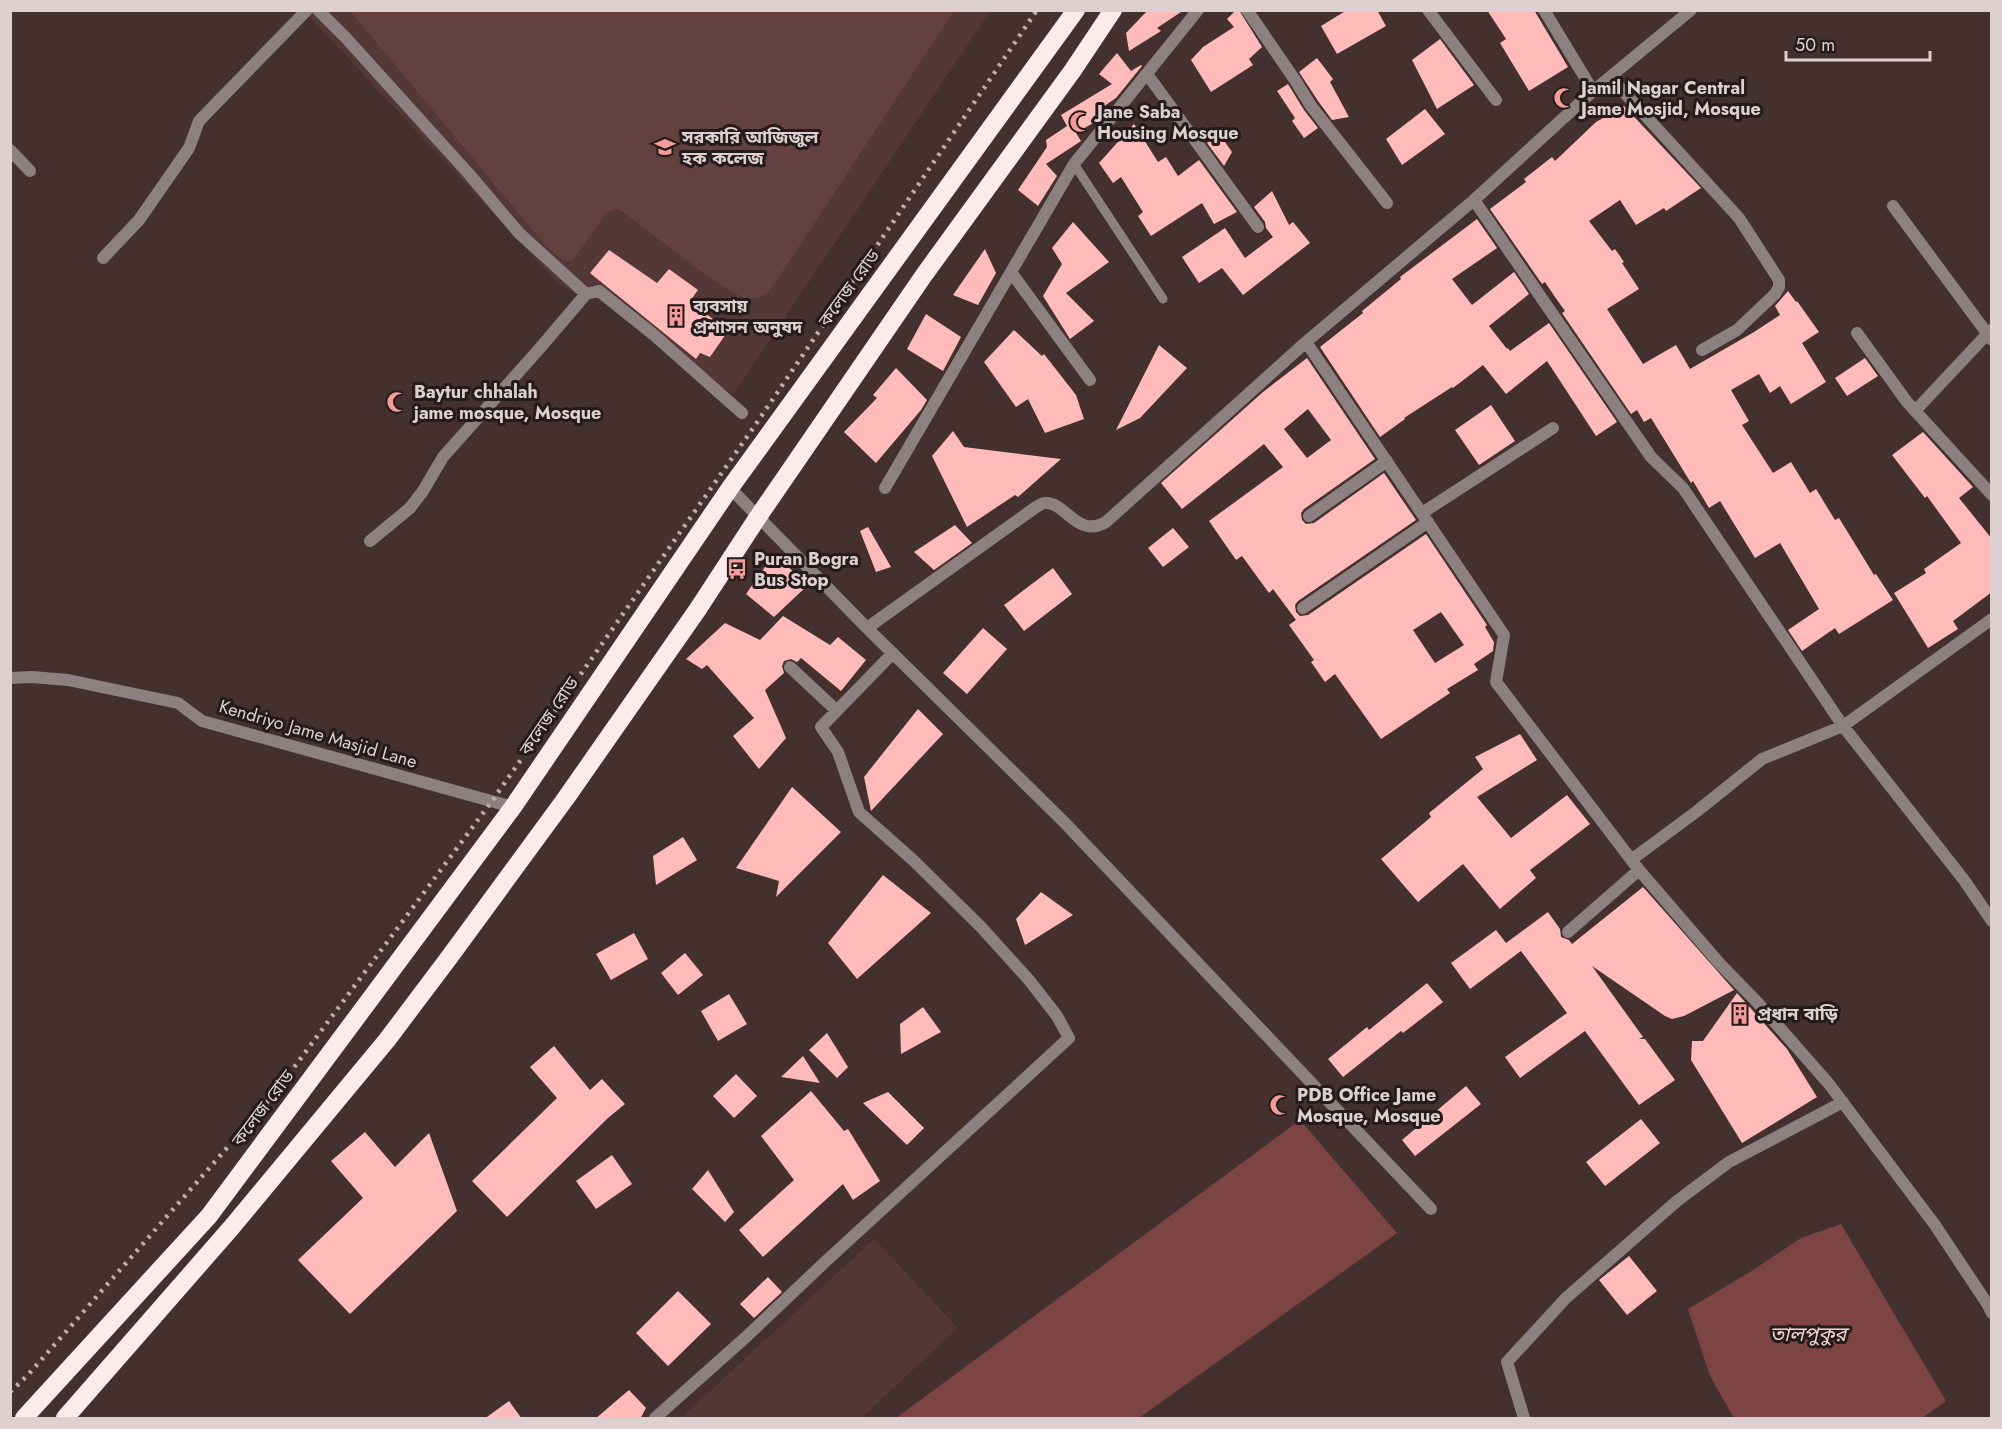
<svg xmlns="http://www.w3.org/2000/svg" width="2002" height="1429" font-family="Jost,'Noto Sans Bengali',sans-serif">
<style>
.built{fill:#533837}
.green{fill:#634140}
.water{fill:#7d4444}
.building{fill:#febbb9;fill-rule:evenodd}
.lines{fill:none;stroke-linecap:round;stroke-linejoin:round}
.lane{stroke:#8c8180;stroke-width:9}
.street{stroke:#8c8180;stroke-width:12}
.highway{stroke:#fbebea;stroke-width:18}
.rail{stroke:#beafae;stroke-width:4.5;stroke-dasharray:3 6;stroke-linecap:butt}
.labels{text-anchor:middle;stroke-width:6;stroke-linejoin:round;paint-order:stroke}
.poi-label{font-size:18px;font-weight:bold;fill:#ded0d0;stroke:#241b1a;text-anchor:start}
.street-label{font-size:18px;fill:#ded0d0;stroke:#241b1a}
.water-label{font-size:20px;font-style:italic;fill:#f4cecd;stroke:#241b1a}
</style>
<rect width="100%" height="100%" fill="#44302f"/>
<path class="built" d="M304,11H990L734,394L708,379L628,306L603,290L591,298L575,293L559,284Z
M874,1239L958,1328L861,1418H681Z"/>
<path class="green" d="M350,11H954L775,283L768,292L758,298L746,299L737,295L710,278L619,209L612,210L606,214L572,261C557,262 546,244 536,234Z"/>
<path class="water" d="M1300,1120L1397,1233L1139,1418H896Z
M1841,1224L1946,1401L1922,1418H1734L1710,1376L1688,1309L1750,1272L1801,1238Z"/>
<path class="building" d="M1148,10H1184L1157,28L1161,31L1129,51L1126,33Z
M1236,10H1239L1262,47L1249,59L1253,65L1211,92L1191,60L1203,47L1234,27L1227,19Z
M1347,10H1377L1386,26L1337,54L1321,26Z
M1487,10H1534L1568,67L1529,91L1500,43L1506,39Z
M1440,39L1474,85L1437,109L1412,60Z
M1117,53L1131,71L1141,65L1142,66L1116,98L1097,111L1100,119L1076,133L1081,141L1046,164L1057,176L1038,206L1018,190L1047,147L1046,140L1067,126L1061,115L1112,84L1099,74Z
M1317,58L1333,79L1330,82L1349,117L1332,120L1318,101L1299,72Z
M1288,84L1304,110L1318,128L1304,138L1292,121L1295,118L1277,91Z
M1624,106L1701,188L1666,211L1664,208L1636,225L1620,200L1589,221L1612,251L1615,249L1624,262L1622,263L1639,289L1607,309L1643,364L1676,345L1690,369L1754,332L1780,315L1775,306L1788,291L1796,302L1797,301L1819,332L1802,343L1826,382L1791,404L1780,386L1770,393L1759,374L1731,390L1749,421L1742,425L1773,473L1791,462L1810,493L1816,489L1835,520L1839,518L1874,575L1876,574L1893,600L1839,634L1835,628L1802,651L1788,630L1819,609L1780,543L1755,558L1720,501L1709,508L1693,481L1691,483L1651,418L1644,422L1637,410L1631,414L1562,313L1565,311L1555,297L1545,282L1542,284L1490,209L1526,182L1524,179L1552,157L1555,161L1596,122Z
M1425,109L1445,134L1402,165L1386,139Z
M1134,124L1158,162L1166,157L1178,176L1199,160L1237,212L1214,224L1202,203L1151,236L1138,216L1143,212L1121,177L1113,183L1099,163Z
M1220,135L1232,152L1224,166L1207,143Z
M1272,191L1289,225L1293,222L1310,243L1243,295L1222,268L1199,283L1182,257L1225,228L1245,258L1273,237L1266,228L1265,222L1254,207Z
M1477,219L1497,248L1452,279L1472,305L1514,272L1529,294L1489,326L1507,349L1508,348L1510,351L1549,323L1617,422L1596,436L1547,361L1506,394L1483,365L1453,388L1452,387L1404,418L1405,419L1380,437L1320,347L1363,313L1362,311L1401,279L1400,277Z
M1073,222L1109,262L1066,293L1094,321L1070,339L1043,296L1062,264L1052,248Z
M985,249L996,273L978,305L953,295Z
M609,250L657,283L669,269L698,290L690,301L728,331L710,357L700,353L696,359L590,273Z
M926,314L961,337L943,371L907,349Z
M1014,330L1042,356L1044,354L1076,395L1084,419L1045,433L1028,399L1016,407L984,362Z
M1159,345L1187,368L1140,418L1116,430Z
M1307,358L1375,459L1304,509L1301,513L1302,520L1306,524L1314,523L1384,473L1416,520L1298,601L1295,605L1296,612L1300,616L1308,615L1426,534L1487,625L1485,627L1494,642L1493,651L1474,664L1478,670L1447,689L1450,693L1381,739L1335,674L1325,682L1311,662L1314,660L1289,625L1296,620L1273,589L1269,593L1242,556L1236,560L1209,521L1283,467L1264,444L1182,509L1161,483L1263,392ZM1308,409L1331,440L1307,458L1284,429ZM1441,612L1464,645L1435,663L1413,630Z
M1865,358L1878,376L1847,396L1835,378Z
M896,368L927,400L921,410L876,463L844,432L877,398L873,395Z
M1491,405L1515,441L1479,465L1455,430Z
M953,431L964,447L1061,459L1018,497L1015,495L967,527L932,456Z
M1923,432L1973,487L1959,498L1992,539V592L1953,621L1958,629L1928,648L1894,593L1926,573L1924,569L1961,543L1927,496L1925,498L1892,455Z
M955,525L972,543L934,570L914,552Z
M868,527L891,567L876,572L860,531Z
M1173,528L1189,547L1163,567L1148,548Z
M774,554L808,585L774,617L746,594Z
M1053,568L1072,594L1024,631L1004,605Z
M783,616L830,645L838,637L866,660L841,691L801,658L797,662L791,659L784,661L782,666L784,673L765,690L786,738L759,769L733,736L754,718L707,665L702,669L686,659L725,623L760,640Z
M983,628L1007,649L967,694L943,673Z
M918,709L943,734L871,811L864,777Z
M1520,734L1537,760L1477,797L1511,838L1567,795L1590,824L1530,870L1536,878L1500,909L1463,864L1418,902L1381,859L1431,817L1429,813L1483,769L1475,757Z
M792,787L841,832L776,897L779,881L736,868Z
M683,837L697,860L656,885L653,856Z
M883,875L931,913L857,979L828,943Z
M1643,887L1734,990L1684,1016L1672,1019L1665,1016L1592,966L1643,1037L1639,1039H1645L1675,1080L1639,1105L1585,1031L1520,1078L1505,1057L1567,1013L1521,951L1470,989L1451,963L1496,930L1506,943L1548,912L1560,929L1561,937L1569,940L1572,944Z
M1041,892L1073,915L1025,945L1016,919Z
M634,933L648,959L611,980L596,954Z
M685,953L703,975L678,995L661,973Z
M1427,983L1443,1002L1403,1033L1401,1031L1343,1077L1328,1059L1367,1027L1369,1030Z
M1737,993L1787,1049L1817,1097L1742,1143L1691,1060L1692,1041H1703Z
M729,994L747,1024L718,1041L701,1011Z
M923,1007L941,1032L901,1054L900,1024Z
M827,1033L848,1067L837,1078L809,1050Z
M554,1046L590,1090L602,1079L625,1104L608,1118L507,1217L472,1181L557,1098L530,1067Z
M803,1056L820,1083L781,1077Z
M736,1074L757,1096L734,1118L713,1096Z
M1466,1086L1481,1104L1415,1156L1402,1140Z
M811,1091L844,1131L848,1129L880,1181L853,1200L843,1184L763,1257L739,1230L794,1180L761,1136Z
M888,1092L924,1128L907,1145L863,1103Z
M1641,1119L1660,1143L1605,1186L1586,1162Z
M365,1132L395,1167L429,1133L457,1211L350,1314L298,1260L363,1198L331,1161Z
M612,1155L632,1184L596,1209L576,1181Z
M708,1170L734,1212L725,1222L692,1189Z
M1629,1256L1657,1291L1627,1315L1599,1280Z
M768,1277L782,1292L754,1318L740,1304Z
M678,1291L711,1324L668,1366L636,1333Z
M629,1390L646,1408L640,1419H595Z
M509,1401L522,1419H484Z"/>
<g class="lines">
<path class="lane" d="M1074,164L1163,299"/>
<path class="street" d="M318,10L346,38L469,174L519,233L586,294L599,291L654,335L742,413
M1247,10L1295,80L1311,106L1387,203
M1428,10L1496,100
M1544,10L1593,91
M1147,74L1258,227
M1610,77L1739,218L1779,280V287L1775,294L1737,330L1702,350
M10,150L30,171
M1474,200L1651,457L1683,488L1843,726L1964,880L1992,921
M1893,206L1992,340
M103,258L139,220L189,148L199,121L307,10
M1011,272L1090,380
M1857,333L1907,402L1992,495
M1306,342L1504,635L1496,682L1639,870L1720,964L1757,1002L1829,1084L1935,1225L1988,1305L1992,1313
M1915,411L1991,330
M730,488L867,628L1064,822L1431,1209
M885,488L1074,164L1198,10
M1422,513L1553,428
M1309,516L1387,461
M370,541L410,508L423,491L443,457L540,348L586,294
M1303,608L1428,522
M867,628L1036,507C1039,506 1041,503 1045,503C1065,501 1077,539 1106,522L1306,342L1474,200L1593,91L1691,10
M790,667L837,711
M10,678L32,677L68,680L178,703L202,721L513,807
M1631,860L1696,812L1762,759L1843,726L1992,619
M1568,932L1639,870
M655,1418L746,1337L825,1262L1069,1038L1057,1016L1029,980L981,927L914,861L859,812L838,752L821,727L893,653
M1524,1418L1507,1362L1566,1298L1677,1201L1729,1162L1843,1102"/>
<path class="highway" d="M24,1418L209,1216L513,807L730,488L1076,10
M65,1418L231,1228L387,1040L448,959L566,798L698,609L758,517L924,275L1073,70L1113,10"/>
<path class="rail" d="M10,1392L28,1375L275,1093L492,801L758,421L1037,10"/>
</g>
<defs>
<g id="mosque-bare" transform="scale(1.62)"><path d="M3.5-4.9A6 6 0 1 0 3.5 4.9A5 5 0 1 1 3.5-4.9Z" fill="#f59b9a" stroke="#241b1a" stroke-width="2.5" paint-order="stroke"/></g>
<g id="university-bare" transform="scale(1.62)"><path d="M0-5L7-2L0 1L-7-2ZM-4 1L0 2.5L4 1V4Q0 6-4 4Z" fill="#f59b9a" stroke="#241b1a" stroke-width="2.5" paint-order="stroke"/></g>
<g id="building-bare" transform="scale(1.62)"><path d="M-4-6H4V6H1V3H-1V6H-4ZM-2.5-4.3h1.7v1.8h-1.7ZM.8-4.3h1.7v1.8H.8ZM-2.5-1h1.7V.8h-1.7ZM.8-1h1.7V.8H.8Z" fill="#f59b9a" stroke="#241b1a" stroke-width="2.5" paint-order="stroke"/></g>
<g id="bus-bare" transform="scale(1.62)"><path d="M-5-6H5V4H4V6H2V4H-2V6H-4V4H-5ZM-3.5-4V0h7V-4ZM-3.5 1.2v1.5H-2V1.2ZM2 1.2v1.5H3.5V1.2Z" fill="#f59b9a" stroke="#241b1a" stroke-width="2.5" paint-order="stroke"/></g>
</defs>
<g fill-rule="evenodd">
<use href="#mosque-bare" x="1564" y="98"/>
<use href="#mosque-bare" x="1080" y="122"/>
<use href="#university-bare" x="665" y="147"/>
<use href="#building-bare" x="676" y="316"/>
<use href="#mosque-bare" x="397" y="402"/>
<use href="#bus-bare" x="737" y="569"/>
<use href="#building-bare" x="1740" y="1014"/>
<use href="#mosque-bare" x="1280" y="1105"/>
</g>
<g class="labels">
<g class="poi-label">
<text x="1581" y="94">Jamil Nagar Central<tspan x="1581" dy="21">Jame Mosjid, Mosque</tspan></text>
<text x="1097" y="118">Jane Saba<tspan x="1097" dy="21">Housing Mosque</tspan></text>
<text x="682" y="143">সরকারি আজিজুল<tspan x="682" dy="21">হক কলেজ</tspan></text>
<text x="693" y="312">ব্যবসায়<tspan x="693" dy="21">প্রশাসন অনুষদ</tspan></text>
<text x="414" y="398">Baytur chhalah<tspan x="414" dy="21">jame mosque, Mosque</tspan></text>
<text x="754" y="565">Puran Bogra<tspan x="754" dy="21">Bus Stop</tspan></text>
<text x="1757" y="1020">প্রধান বাড়ি</text>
<text x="1297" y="1101">PDB Office Jame<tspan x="1297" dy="21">Mosque, Mosque</tspan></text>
</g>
<g class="street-label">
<text transform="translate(849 288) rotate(-54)" y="6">কলেজ রোড</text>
<text transform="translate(549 716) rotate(-56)" y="6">কলেজ রোড</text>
<text transform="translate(318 734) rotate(16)" y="6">Kendriyo Jame Masjid Lane</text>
<text transform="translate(263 1108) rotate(-53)" y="6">কলেজ রোড</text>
</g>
<g class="water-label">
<text x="1808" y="1341">তালপুকুর</text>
</g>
</g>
<rect width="2002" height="1429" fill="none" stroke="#ded0d0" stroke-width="24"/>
<path d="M1786 51v9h144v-9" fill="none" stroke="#ded0d0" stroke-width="3"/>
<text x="1795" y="51" font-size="18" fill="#ded0d0" stroke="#241b1a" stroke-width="4.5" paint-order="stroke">50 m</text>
</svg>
